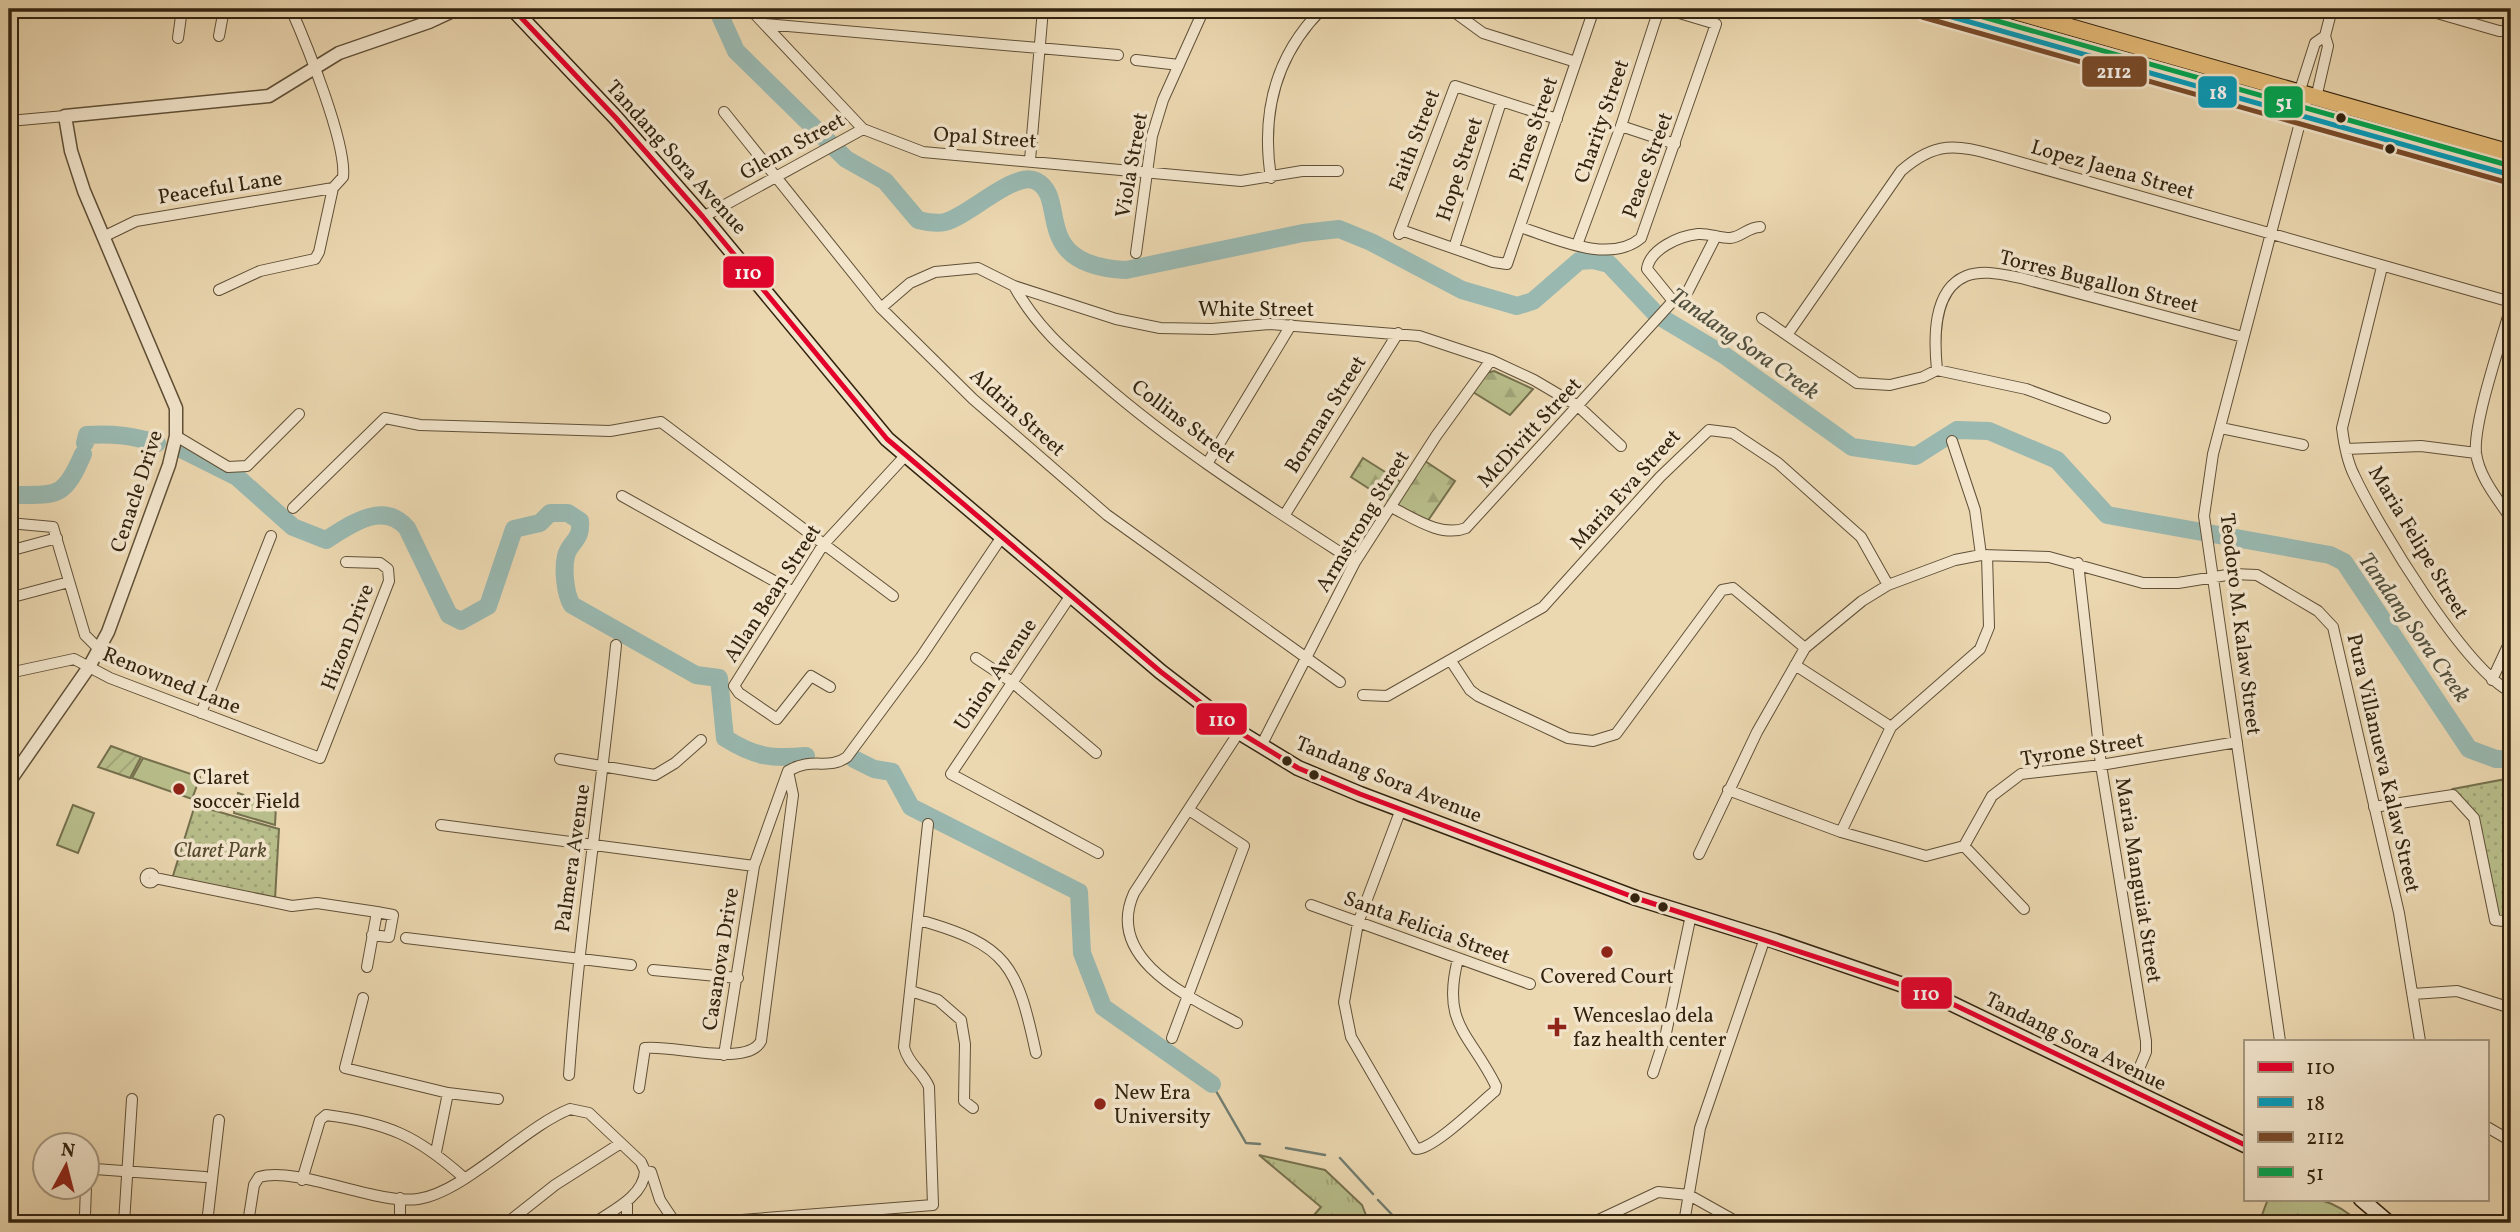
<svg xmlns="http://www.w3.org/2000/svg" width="2520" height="1232" font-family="Vollkorn,serif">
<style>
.grass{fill:url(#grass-tufts);stroke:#75704d;stroke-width:2}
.forest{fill:url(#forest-firs);stroke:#75704d;stroke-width:2}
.park{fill:url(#park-dots);stroke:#75704d;stroke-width:2}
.garden{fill:url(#garden-furrows);stroke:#75704d;stroke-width:2}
.pitch{fill:#b8be8b;stroke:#75704d;stroke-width:2}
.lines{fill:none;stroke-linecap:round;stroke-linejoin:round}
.stream{stroke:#707c70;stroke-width:2.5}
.river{stroke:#99b8b0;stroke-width:18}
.minor-casing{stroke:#605037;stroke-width:12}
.tertiary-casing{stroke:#605037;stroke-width:15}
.secondary-casing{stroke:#32230f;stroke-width:17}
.primary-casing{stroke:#32230f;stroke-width:18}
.minor{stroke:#f2e5cc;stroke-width:10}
.tertiary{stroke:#f2e5cc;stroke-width:12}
.secondary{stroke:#f2e5cc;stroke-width:14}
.primary{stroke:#e6bc78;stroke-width:16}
.bus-1-casing{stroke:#f2e5cc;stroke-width:10}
.bus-2-casing{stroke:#f2e5cc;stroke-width:10}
.bus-3-casing{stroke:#f2e5cc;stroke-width:10}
.bus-4-casing{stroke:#f2e5cc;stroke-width:10}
.bus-1{stroke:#e4002b;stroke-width:5}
.bus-2{stroke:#059cbb;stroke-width:5}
.bus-3{stroke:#7a4b2a;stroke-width:5}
.bus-4{stroke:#00a651;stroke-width:5}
.bus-dot{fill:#32230f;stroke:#f2e5cc;stroke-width:2.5}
.poi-dot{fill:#8f2418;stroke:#f2e5cc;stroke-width:2.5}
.labels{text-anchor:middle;stroke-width:7;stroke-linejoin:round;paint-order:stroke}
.street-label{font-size:21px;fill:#32230f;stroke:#f2e5cc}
.poi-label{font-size:21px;fill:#32230f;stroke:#f2e5cc;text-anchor:start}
.park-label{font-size:21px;font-style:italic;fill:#544a2e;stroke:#f2e5cc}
.water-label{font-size:23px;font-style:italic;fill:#51503f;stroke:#f2e5cc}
.line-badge{stroke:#f2e5cc;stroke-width:2.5}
.badge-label{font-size:19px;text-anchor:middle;font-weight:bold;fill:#fff}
</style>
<defs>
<pattern id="grass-tufts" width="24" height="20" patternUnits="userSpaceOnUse" patternTransform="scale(1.75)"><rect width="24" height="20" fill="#b8be8b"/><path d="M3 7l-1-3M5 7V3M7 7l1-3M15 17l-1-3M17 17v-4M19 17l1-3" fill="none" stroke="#9fa377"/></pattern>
<pattern id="forest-firs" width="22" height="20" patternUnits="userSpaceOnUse" patternTransform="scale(1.75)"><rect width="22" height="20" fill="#b8be8b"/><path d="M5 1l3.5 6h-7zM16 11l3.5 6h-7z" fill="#9fa377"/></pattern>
<pattern id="park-dots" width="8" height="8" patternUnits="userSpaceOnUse" patternTransform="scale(1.75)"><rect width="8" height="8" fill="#b8be8b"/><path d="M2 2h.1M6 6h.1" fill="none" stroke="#9fa377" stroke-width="1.8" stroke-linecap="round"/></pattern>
<pattern id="garden-furrows" width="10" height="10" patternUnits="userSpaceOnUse" patternTransform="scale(1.75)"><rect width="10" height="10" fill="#b8be8b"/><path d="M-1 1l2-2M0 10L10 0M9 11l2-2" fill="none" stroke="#9fa377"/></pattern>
</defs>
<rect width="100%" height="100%" fill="#ebd7b0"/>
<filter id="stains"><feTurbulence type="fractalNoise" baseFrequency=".00286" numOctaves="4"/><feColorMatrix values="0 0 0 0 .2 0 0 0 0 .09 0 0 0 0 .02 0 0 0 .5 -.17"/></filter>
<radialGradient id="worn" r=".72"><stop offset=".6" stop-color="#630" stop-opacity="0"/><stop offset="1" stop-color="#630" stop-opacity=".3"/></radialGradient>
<path class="grass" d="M1259,1155L1325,1170L1362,1205L1369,1223H1307L1321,1207Z
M2268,1199C2311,1199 2326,1193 2360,1223H2259Z"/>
<path class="forest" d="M1494,371L1533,389L1510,415L1473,392L1486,373Z
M1363,458L1404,484L1391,503L1351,477Z
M1425,461L1455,481L1427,522L1394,506Z"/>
<path class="park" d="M2511,778V920L2498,918L2477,819L2453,789Z
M195,805L279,829L275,899L172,879Z"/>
<path class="garden" d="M111,746L141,757L130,778L98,767Z"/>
<path class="pitch" d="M143,758L200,777L192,799L132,778Z
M238,793L276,806L275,825L234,813Z
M73,805L94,813L78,853L57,845Z"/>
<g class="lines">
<path class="stream" d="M1212,1084L1246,1143L1260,1144
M1286,1148L1325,1155
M1340,1158L1373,1194
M1378,1200L1400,1223"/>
<path class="river" d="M717,9L736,51L846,159L885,181L918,220C926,222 936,224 945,222C969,216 1015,170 1036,181C1070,198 1028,265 1126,270L1303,233L1339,229L1371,242L1462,290L1517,306L1533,301L1579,261L1593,260L1609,264L1657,315L1724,355L1852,447L1916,456L1957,430L1989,431L2057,460L2107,515L2330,555L2344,562L2469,749L2496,759H2511
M85,443L87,435C113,433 133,436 157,443
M179,448L237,477L293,527L326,540C350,525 383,500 407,528L449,615L461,621L488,606L514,529L540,523L550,513H568L580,521C582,541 570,541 566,556C563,569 565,594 572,605L696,675L719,678L725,738C755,757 771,759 806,756
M9,495C56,494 63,501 83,454
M854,759L874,769L892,772L911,807L1079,892L1082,953L1103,1007L1212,1084"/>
<g class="minor-casing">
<path id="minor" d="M750,9L863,129L923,152L1241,181L1302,171H1338
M1450,9L1483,33L1576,62
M2423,9L2499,31H2511
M765,24L1118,55
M219,36L224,9
M178,38L182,9
M1136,60L1179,65
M2299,93L2315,43L2325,36
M2316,98L2328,46L2325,36L2332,9
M724,112L881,308L973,399L1107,515L1340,682
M9,121L65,116
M1621,126L1675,144
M1030,160L1043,9
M1271,178C1261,114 1275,56 1322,9
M703,217L863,129
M1520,227C1555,238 1609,265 1641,238L1716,24L1666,9
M1401,230L1493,262L1507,264L1594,9
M1399,234L1455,86L1557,119
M1716,236L1688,291L1673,301L1647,269C1650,249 1679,236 1698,234C1708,233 1719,238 1730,238C1742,237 1748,227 1760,227
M103,237L136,221L333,188L343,177C347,144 306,43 291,9
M1577,245L1621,126L1659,9
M1454,248L1501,102
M1136,253L1152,136L1163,100L1204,9
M2382,267L2342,428C2344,444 2347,461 2354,475C2378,526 2464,668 2511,692
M1014,286C1036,326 1064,350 1099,380C1178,449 1267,505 1355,562
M219,290L260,271L315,259L319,252L333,188
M2511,306C2502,339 2473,422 2476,453C2479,477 2498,499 2511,519
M881,308L910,283L935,272L978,268L1014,286L1116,319L1160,328L1212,329L1269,324L1419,336L1491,360L1534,380L1578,406L1621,446
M1762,318L1857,383L1890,385L1923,377L1937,370L2026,389L2105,418
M1787,335L1901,171C1935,141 1956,144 1998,156L2511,302
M1937,370C1934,340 1932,290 1966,276C1984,269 2004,275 2021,278L2243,337
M2221,428L2303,445
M176,436L228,467L247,466L299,414
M1952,441L1975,510L1981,555
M2346,449L2421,446L2476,453
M1207,464L1291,325
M622,496L792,591
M1391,507C1412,517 1441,538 1466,528L1673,301
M293,508L385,418L420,425L610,431L661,422L893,596
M1284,516L1398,333
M9,523L53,527L85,635L99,649
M9,551L57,538
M2078,563L2101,765L2146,1041V1052L2136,1076
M1071,595L951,774L1098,853
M9,598L69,582
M976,658L1012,682L1096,753
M1451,661L1470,690L1478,696L1568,738L1593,741L1616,734L1722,590L1733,588L1805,648
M1795,665L1891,727
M9,673L74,659L110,678L320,758L389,581L388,569L380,563L346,562
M2492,680L2511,639
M830,687L811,676L777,719L739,693L734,686L823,545L905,456
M1363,695L1387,696L1543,607L1660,477L1709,430L1733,433L1778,463L1861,537L1888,585
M201,713L271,536
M1261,746L1355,562L1436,436L1491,360
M560,759L655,775L675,763L701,740
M1728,790L1841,832L1926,856L1964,846L1992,796L2021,774L2101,765L2237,742
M2374,807L2453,795L2474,818L2495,920L2511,922
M1401,809L1358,923L1344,1002L1351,1037L1416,1149C1434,1149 1479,1104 1495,1091L1496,1086C1470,1033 1441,1025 1458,959
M441,825L754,866
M1841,832L1891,727L1980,649L1989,627L1987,555
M1964,846L2024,909
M1699,854L1757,732L1805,648L1862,601L1888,585L1955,560L1981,555L2049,557L2143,583H2178L2233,574L2257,575L2318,611L2333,627L2399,913L2420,1041
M145.5 878a4.5 4.5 0 1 1 9 0a4.5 4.5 0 1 1-9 0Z
M155,878L292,906L317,903L377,912L367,967
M1311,905L1530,984
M919,920C1008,945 1017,965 1036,1053
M372,935L389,937L393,915L377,912
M406,938L631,965
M653,970L738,978
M911,991L938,1000L961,1020L965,1044L964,1101L973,1108
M2413,994L2457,991L2511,1008
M363,998L345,1068L448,1093L436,1152
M1237,1023C1189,997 1104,959 1134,893L1239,732
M1172,1038L1244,846L1189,810
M2280,1041L2204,516L2213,454L2307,96
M724,1055L754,866L788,771C813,756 828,771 847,757L921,657L1001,538
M1653,1073L1666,1033L1691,915
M569,1075C579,932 602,789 616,645
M639,1088L645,1048C671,1044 747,1068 761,1041L793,795L788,771
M448,1093L498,1099
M9,1102L10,1103
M2487,1127L2511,1141
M88,1173L95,1169L205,1177
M302,1180L320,1120L326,1115C388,1123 417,1136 463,1177
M86,1186L85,1215L89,1223
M400,1198V1223
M627,1202V1223
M124,1223L132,1099
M207,1223L219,1120
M248,1223L254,1185L259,1177C298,1166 376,1205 418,1199C465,1192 524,1127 570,1109L589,1113L641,1162L645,1171L651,1172L660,1200L674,1221L679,1223
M507,1223L555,1185L621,1143
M594,1223C612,1211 644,1196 645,1171
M703,1223L933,1205L929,1087C923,1072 908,1064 904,1047L928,824
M1592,1223L1658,1192L1689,1195L1739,1223
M1684,1223L1700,1128L1765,938"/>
</g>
<g class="tertiary-casing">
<path id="tertiary" d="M9,782L89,667L108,632L169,465L176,436V408L84,191L71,151L65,116L269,96L339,53L429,22L457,9"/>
</g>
<g class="secondary-casing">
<path id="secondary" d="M513,9L616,118L703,217L887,439L1161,672L1239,732L1298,768L1360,794L1636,898L1775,941L1938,997L2245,1145
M2361,1199L2389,1223"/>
</g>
<g class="primary-casing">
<path id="primary" d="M1924,9L2511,175
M2007,9L2511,153"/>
</g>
<use href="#minor" class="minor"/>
<use href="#tertiary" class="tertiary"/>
<use href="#secondary" class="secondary"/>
<use href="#primary" class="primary"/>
<g class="bus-1-casing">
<path id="bus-1" d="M513,9L616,118L703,217L887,439L1161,672L1239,732L1298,768L1360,794L1636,898L1938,997L2245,1145"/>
</g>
<g class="bus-2-casing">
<path id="bus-2" d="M1924,9L2511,175"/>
</g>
<g class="bus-3-casing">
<path id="bus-3" d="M1922,17L2509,183"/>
</g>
<g class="bus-4-casing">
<path id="bus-4" d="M1955,9L2511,166"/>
</g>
<use href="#bus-1" class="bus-1"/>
<use href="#bus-2" class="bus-2"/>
<use href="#bus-3" class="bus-3"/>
<use href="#bus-4" class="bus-4"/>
</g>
<g class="bus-dot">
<circle cx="2341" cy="118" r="6"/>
<circle cx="2390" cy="149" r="6"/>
<circle cx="1287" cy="761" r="6"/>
<circle cx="1314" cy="775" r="6"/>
<circle cx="1635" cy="898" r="6"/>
<circle cx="1663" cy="907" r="6"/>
</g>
<g class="poi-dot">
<circle cx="179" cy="789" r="7"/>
<circle cx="1607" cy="952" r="7"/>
<path d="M1553.5 1016.5h7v7h7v7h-7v7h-7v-7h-7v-7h7z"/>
<circle cx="1100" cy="1104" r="7"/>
</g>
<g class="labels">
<g class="street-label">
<text transform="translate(1601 121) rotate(-71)" y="7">Charity Street</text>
<text transform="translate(1533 129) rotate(-71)" y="7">Pines Street</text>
<text transform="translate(985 137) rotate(4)" y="7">Opal Street</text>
<text transform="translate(1414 140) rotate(-69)" y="7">Faith Street</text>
<text transform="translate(792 146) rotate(-29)" y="7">Glenn Street</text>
<text transform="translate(677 157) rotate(48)" y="7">Tandang Sora Avenue</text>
<text transform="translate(1131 165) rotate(-80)" y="7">Viola Street</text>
<text transform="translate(1647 165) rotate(-70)" y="7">Peace Street</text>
<text transform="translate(1459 169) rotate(-72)" y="7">Hope Street</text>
<text transform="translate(2113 169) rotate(16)" y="7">Lopez Jaena Street</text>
<text transform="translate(220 187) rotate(-9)" y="7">Peaceful Lane</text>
<text transform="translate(2099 281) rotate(14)" y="7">Torres Bugallon Street</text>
<text x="1256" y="316">White Street</text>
<text transform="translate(1018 412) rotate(42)" y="7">Aldrin Street</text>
<text transform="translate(1325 414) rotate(-58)" y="7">Borman Street</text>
<text transform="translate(1184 421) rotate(37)" y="7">Collins Street</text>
<text transform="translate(1529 432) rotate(-47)" y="7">McDivitt Street</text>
<text transform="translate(1625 489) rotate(-48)" y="7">Maria Eva Street</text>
<text transform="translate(136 491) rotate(-72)" y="7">Cenacle Drive</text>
<text transform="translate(1362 521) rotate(-59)" y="7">Armstrong Street</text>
<text transform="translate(2419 542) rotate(59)" y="7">Maria Felipe Street</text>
<text transform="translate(772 593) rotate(-57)" y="7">Allan Bean Street</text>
<text transform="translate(2241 624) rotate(83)" y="7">Teodoro M. Kalaw Street</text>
<text transform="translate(347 637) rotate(-69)" y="7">Hizon Drive</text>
<text transform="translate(995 674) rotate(-56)" y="7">Union Avenue</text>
<text transform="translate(172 680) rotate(22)" y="7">Renowned Lane</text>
<text transform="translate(2082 749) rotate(-9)" y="7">Tyrone Street</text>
<text transform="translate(2384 763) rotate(77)" y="7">Pura Villanueva Kalaw Street</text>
<text transform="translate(1389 779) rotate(22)" y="7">Tandang Sora Avenue</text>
<text transform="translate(572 858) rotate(-82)" y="7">Palmera Avenue</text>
<text transform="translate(2139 880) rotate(81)" y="7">Maria Manguiat Street</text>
<text transform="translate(1427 927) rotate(20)" y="7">Santa Felicia Street</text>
<text transform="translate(720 959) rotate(-81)" y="7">Casanova Drive</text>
<text transform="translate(2076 1041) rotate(26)" y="7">Tandang Sora Avenue</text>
</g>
<g class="poi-label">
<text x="193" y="784">Claret<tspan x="193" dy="24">soccer Field</tspan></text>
<text x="1607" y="983" text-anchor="middle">Covered Court</text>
<text x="1573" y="1022">Wenceslao dela<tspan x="1573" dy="24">faz health center</tspan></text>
<text x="1114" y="1099">New Era<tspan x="1114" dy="24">University</tspan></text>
</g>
<g class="park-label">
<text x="220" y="857">Claret Park</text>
</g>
<g class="water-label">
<text transform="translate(1745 343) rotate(35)" y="8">Tandang Sora Creek</text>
<text transform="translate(2415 627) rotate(55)" y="8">Tandang Sora Creek</text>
</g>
</g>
<g class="line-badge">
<rect x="2081" y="55" width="67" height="33" rx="7" fill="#7a4b2a"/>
<rect x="2197" y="75" width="41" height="34" rx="7" fill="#059cbb"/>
<rect x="2263" y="85" width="41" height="34" rx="7" fill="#00a651"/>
<rect x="722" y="255" width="53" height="34" rx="7" fill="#e4002b"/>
<rect x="1195" y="702" width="53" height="34" rx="7" fill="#e4002b"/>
<rect x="1900" y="976" width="53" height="34" rx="7" fill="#e4002b"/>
</g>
<g class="badge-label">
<text x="2114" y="78">2112</text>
<text x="2218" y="99">18</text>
<text x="2284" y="109">51</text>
<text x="748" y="279">110</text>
<text x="1222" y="726">110</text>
<text x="1926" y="1000">110</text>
</g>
<rect width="2520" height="1232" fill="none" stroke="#ebd7b0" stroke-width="35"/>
<rect x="10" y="10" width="2499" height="1211" fill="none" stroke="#32230f" stroke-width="3.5"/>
<rect x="18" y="18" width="2485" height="1197" fill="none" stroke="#32230f" stroke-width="2"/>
<rect x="2244" y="1040" width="245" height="161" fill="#f2e5cc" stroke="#a59780" stroke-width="2"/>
<rect x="2258" y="1062" width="35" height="10" fill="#e4002b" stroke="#a59780" stroke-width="2"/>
<text x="2306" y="1074" font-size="21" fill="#32230f">110</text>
<rect x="2258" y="1097" width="35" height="10" fill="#059cbb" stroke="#a59780" stroke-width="2"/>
<text x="2306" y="1110" font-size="21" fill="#32230f">18</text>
<rect x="2258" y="1132" width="35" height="10" fill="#7a4b2a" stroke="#a59780" stroke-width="2"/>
<text x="2306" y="1144" font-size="21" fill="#32230f">2112</text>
<rect x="2258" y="1167" width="35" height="10" fill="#00a651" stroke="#a59780" stroke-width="2"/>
<text x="2306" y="1180" font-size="21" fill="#32230f">51</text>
<g transform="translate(66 1166) rotate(7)"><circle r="33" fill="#f2e5cc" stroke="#a59780" stroke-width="2"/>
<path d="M0-5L12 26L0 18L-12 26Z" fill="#8f2418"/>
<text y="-10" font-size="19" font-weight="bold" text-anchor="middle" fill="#32230f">N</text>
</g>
<rect width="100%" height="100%" filter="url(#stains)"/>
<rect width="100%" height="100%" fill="url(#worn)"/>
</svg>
